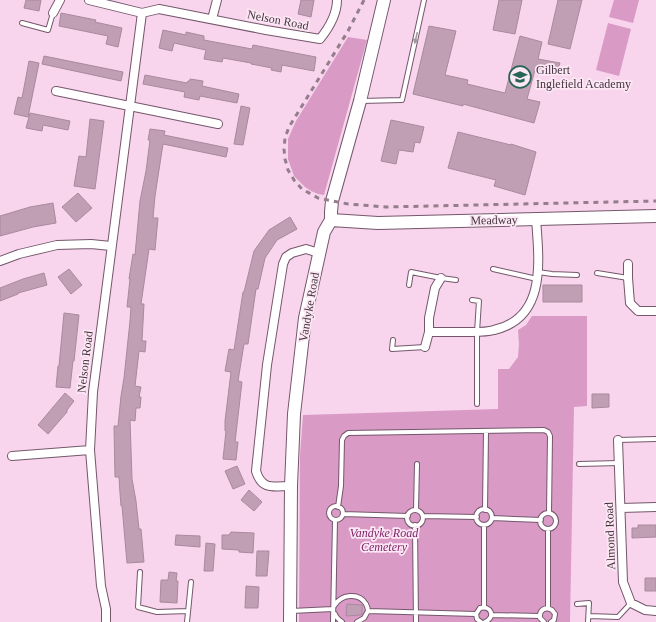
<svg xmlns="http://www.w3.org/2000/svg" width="656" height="622" font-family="'Times New Roman',serif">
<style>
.green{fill:#da9ac6}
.building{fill:#c09fb5;stroke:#a9899e}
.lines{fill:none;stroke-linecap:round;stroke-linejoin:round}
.lane-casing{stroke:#74576b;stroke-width:6}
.street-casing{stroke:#74576b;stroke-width:10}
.secondary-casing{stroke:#74576b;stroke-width:14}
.lane{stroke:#fff;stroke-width:4}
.street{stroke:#fff;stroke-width:8}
.secondary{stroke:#fff;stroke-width:12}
.rail{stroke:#947d8c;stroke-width:3;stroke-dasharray:5 5;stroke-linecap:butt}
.oneway{fill:#a09a9e}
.labels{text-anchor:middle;stroke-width:3.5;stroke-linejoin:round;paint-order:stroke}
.street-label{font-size:12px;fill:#42353e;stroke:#fde7f5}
.poi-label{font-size:12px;fill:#42353e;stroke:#fde7f5;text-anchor:start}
.park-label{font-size:12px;font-style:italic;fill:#7b2366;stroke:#fde7f5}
</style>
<rect width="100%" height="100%" fill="#f8d5ec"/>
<path class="green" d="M614,0H639L633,23L609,17Z
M608,23L631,29L619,76L596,70Z
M348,37L367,40L324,195L318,194L311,191L305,187L294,176L288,159V139L296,121Z
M532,316H587V406L574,407L570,622H299L300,455L303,415L498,409V369H509L518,357L519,344L518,330L526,325Z"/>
<path class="building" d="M26,0H41L39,11L24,8Z
M301,0H314L311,17L298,14Z
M499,0H522L515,34L493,30Z
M558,0H582L570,49L548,44Z
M61,13L96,20L95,22L122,28L118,47L106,44L108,36L59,26Z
M429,26L456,31L445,75L468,80L467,84L505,93L520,36L542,42L538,59L560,63L556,74L535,70L527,99L540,102L534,123L463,104V106L413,94Z
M163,30L186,35V32L204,36V40L252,49L253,45L316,57L314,71L282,65L281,72L271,70L272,68L251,64V63L223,58L222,62L204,59L206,50L174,43L172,51L159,48Z
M44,56L123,72L121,81L42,64Z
M29,61L39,63L28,117L14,114L18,97L22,98Z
M145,75L187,83L188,81H190V79L203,81L202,86L239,94L237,103L200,96L199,100L184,97L185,92L143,84Z
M241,106L250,108L243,145L234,144Z
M30,113L70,121L68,130L43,125L42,131L26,128Z
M90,119L104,121L95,189L74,186L79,156L86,157Z
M391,120L424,127L420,143L415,142L413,152L399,150L396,164L381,161Z
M150,129L165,131L164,135L228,148L226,157L163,144L155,196L153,218H158L155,250L149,249L141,304H144L142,341H146L145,352L139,351L135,386L141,387L139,397H141L140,408H136L135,421L130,420L132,479L136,501L139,529H141L144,562L127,563L122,506H121L120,493L119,477H115L114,426H118L121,396L124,378L130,321L131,307H127L130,279H129L133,254L135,255L140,201L146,171L150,140H148Z
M458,132L511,145V144L536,152L525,195L494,186L496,180L448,168Z
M78,193L92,208L76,222L62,207Z
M53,203L56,223L33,227L0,236V216L30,207Z
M290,217L297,229L277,240L265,258L258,289H256L248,344H244L238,381L242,382L235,442H238L236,460L223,459L226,431H225V421L231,372L225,371L229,349L234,350L243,292H244L254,251L269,230Z
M69,269L82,285L71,294L58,277Z
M44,273L47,285L18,293V294L0,301V288L23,279Z
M543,285H582V302H543Z
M64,313L79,315L74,361H73L70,388L56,387L58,366H59Z
M65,393L74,401L67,410V412L48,434L38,425Z
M592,394H609V407L592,408Z
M237,466L245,484L233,489L225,471Z
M249,490L262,502L254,511L241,500Z
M638,525H656V537L632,538V528H638Z
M231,532L254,533L253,553L239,552V550L222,549V535H229Z
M176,535L200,536V547L175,545Z
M206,543L215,544L213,571H204Z
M257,551H269L267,576H256Z
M169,572L177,573L176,581H178L177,603L160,602L161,580H168Z
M645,578H656V591H645Z
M246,586L259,587L258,608H245Z
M347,604L362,605V614L361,615L346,616Z"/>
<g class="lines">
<g class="lane-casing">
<path id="lane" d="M22,23L48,30L53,13
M361,101L402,100L424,0
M493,269L537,279
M538,272L552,274L577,275
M597,273L628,278
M409,285L411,272L441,278L456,280
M472,300L479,301L477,332V404
M393,340L392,349L425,347
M618,440L656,439
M579,464L619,463
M329 513a7 7 0 1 1 14 0a7 7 0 1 1-14 0Z
M338,507L341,486L342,440L344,436L348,433L544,430L548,432L550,436L549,513
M476 517a8 8 0 1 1 16 0a8 8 0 1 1-16 0Z
M416,510L417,464
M485,510L486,431
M407 518a8 8 0 1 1 16 0a8 8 0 1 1-16 0Z
M540 521a8 8 0 1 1 16 0a8 8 0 1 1-16 0Z
M343,514L408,516
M423,516L477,517
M492,518L541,520
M415,525L416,622
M140,572L138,607L157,612L188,611
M577,604L589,603L588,622
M334,606C341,594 359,592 366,604C367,606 368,608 368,611L364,618L357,622
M484,607V525
M548,608V529
M291,611L333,609
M368,611L476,614
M335,614C336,618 339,620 342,622
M491,615L540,616
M589,616L618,617L631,603
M187,622L191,582
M333,622L335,521
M481,622L477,619L476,614L480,608C491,605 496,617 485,622
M544,622L540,618C539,610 545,606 552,610L555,614L554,620L551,622"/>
</g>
<g class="street-casing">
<path id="street" d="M89,0L142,13L159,9L266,30L320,39C328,29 337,14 337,0
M53,13L60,0
M212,19L217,0
M56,91L218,124
M0,261L19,254L57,245L91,244L111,246
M628,264V278L630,303L638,311H656
M429,332C444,332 458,332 472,332C480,332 487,332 494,330C547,318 539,260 536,219
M425,347L429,332V318L435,288L441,278
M618,440L623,582L631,603L645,610L656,611
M12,456L90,450
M291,486C274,486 262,491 256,471L267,365L283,264L286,257L292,253L306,249L319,253
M621,508L656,507
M106,622V609L101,586L90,450L93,392L142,13"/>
</g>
<g class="secondary-casing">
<path id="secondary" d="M331,220L378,223L656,216
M290,622L291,486L294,414L305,318L324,232L331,220V212L332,201L360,101L384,0"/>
</g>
<use href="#lane" class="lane"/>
<use href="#street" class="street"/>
<use href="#secondary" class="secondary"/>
<path class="rail" d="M364,0L348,31L297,114L289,127L285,138L284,149L285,159L288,170L294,180L302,189L318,198L348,204L386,207L656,201"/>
</g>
<defs><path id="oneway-solid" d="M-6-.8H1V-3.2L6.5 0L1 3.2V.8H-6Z"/></defs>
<use class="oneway" href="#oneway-solid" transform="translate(416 38) rotate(103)"/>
<defs>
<g id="school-ring" transform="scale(1.15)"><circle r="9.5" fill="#fde7f5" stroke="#266654" stroke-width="1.5"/><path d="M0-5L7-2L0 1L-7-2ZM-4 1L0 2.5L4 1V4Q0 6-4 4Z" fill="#266654"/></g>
</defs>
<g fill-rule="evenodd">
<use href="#school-ring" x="520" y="77"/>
</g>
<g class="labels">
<g class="street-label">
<text transform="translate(278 20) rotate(11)" y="4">Nelson Road</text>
<text transform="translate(494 220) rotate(-1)" y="4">Meadway</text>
<text transform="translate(309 307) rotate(-80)" y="4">Vandyke Road</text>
<text transform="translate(85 362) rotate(-83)" y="4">Nelson Road</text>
<text transform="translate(610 536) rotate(-92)" y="4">Almond Road</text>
</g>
<g class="poi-label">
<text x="536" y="74">Gilbert<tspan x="536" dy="14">Inglefield Academy</tspan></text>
</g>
<g class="park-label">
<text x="384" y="537">Vandyke Road<tspan x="384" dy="14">Cemetery</tspan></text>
</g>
</g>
</svg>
